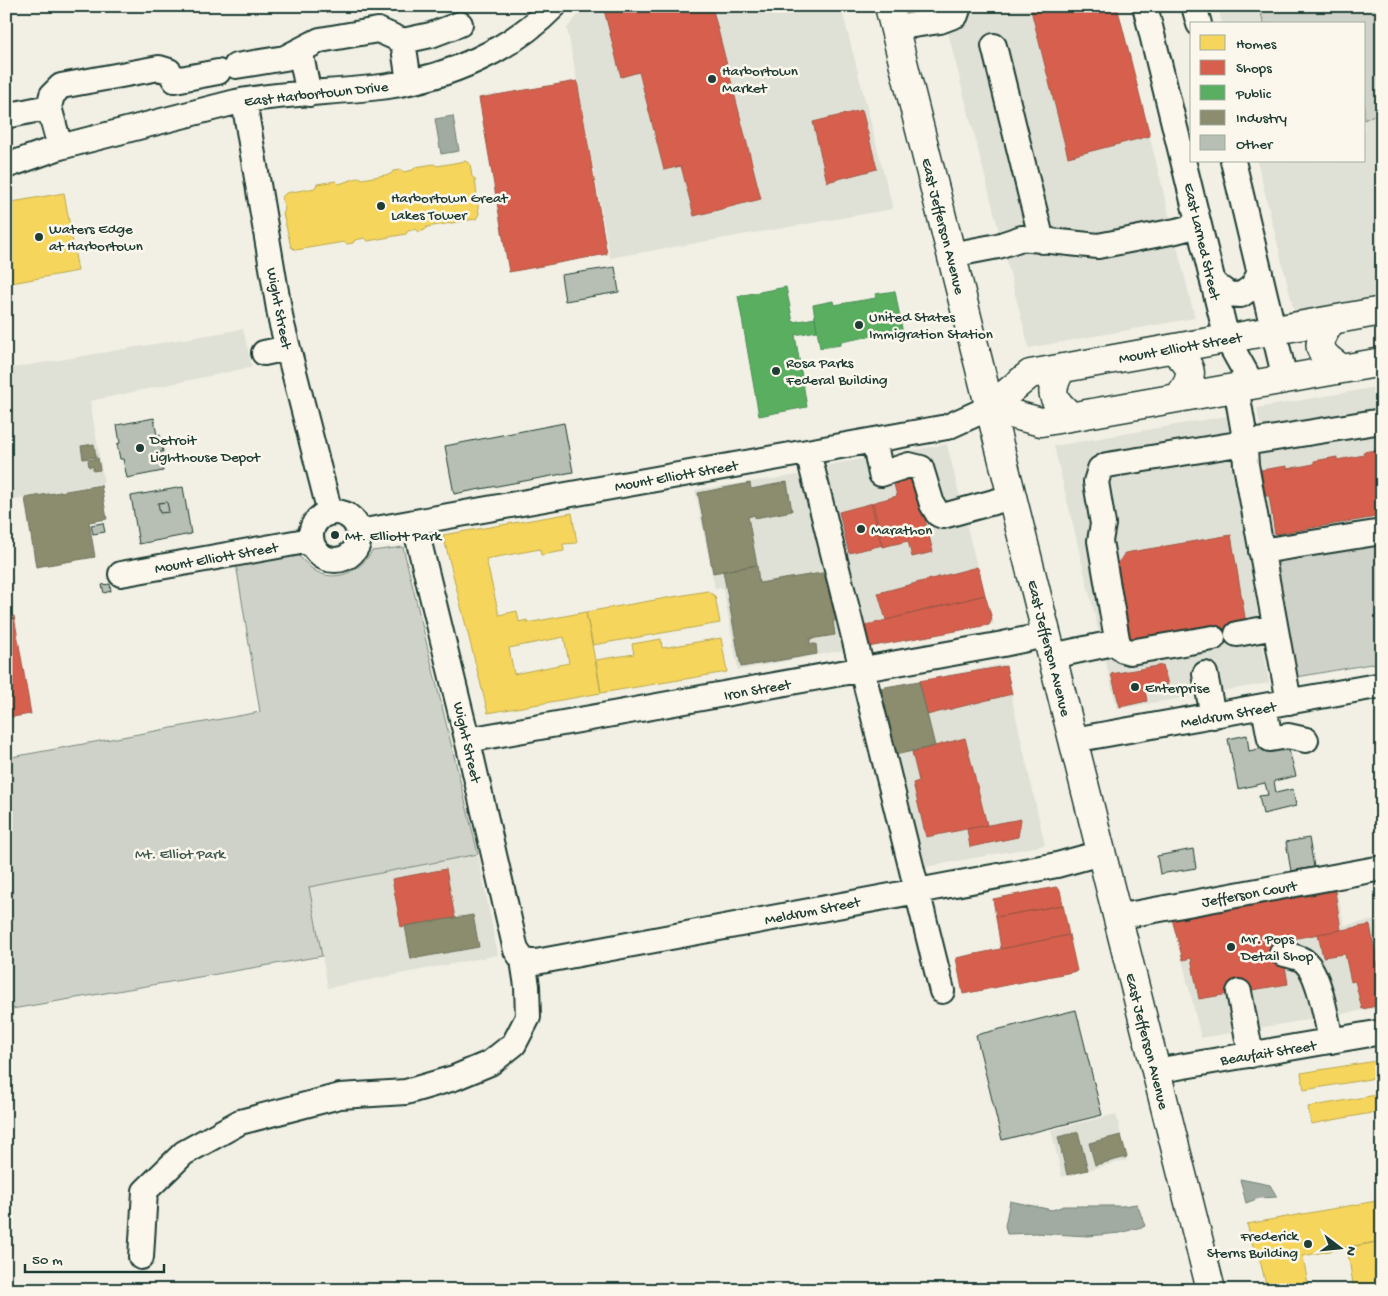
<svg xmlns="http://www.w3.org/2000/svg" width="1388" height="1296" font-family="'Gochi Hand',sans-serif">
<style>
.built{fill:#e0e1d6}
.green{fill:#cfd2c8;stroke:#77887e}
.water{fill:#a2aba1;stroke:#6e7f75}
.homes{fill:#f6d55c;stroke:#b6a750;fill-rule:evenodd}
.shops{fill:#d6604d;stroke:#9f5646}
.public{fill:#5aae61;stroke:#488c54}
.industry{fill:#8c8c6e;stroke:#6b745d}
.building{fill:#b7beb3;stroke:#1f3d34}
.lines{fill:none;stroke-linecap:round;stroke-linejoin:round}
.minor-casing{stroke:#1f3d34;stroke-width:28}
.major-casing{stroke:#1f3d34;stroke-width:31}
.minor{stroke:#fbf7ec;stroke-width:24}
.major{stroke:#fbf7ec;stroke-width:28}
.poi-dot{fill:#1f3d34;stroke:#fbf7ec;stroke-width:2}
.labels{text-anchor:middle;stroke-width:5;stroke-linejoin:round;paint-order:stroke}
.poi-label{font-size:15px;fill:#1f3d34;stroke:#fbf7ec;text-anchor:start}
.street-label{font-size:15px;fill:#1f3d34;stroke:#fbf7ec}
.park-label{font-size:15px;fill:#425b52;stroke:#fbf7ec}
</style>
<rect width="100%" height="100%" fill="#f2f0e5"/>
<filter id="ink" filterUnits="userSpaceOnUse"><feTurbulence type="fractalNoise" baseFrequency=".02" numOctaves="2"/><feDisplacementMap in="SourceGraphic" scale="10" xChannelSelector="R" yChannelSelector="G"/><feConvolveMatrix kernelMatrix="1 2 1 2 8 2 1 2 1" color-interpolation-filters="sRGB"/></filter>
<g filter="url(#ink)">
<path class="built" d="M586,6H841L893,209L610,258L567,28Z
M941,6H1117L1195,318L1029,348Z
M1218,6H1382V295L1294,311L1257,161H1364V24H1222Z
M243,329L252,367L90,401L104,483L6,502V369Z
M1382,386V521L1270,536L1257,463L1260,427L1257,408Z
M1227,416L1269,683L1117,709L1054,446Z
M947,444L972,547L994,624L866,647L822,466Z
M805,474L850,649L738,670L723,588L715,589L695,490Z
M1004,664L1045,845L920,868L876,689Z
M478,854L498,955L328,988L309,887Z
M1337,890L1344,925L1382,919V1007L1201,1038L1172,919Z
M1116,1114L1127,1160L1062,1177L1051,1130Z"/>
<path class="green" d="M1259,6H1382V108L1374,115L1364,120V24H1264Z
M1382,541V662L1297,677L1274,564L1280,562L1282,559Z
M403,547L478,854L309,887L322,956L6,1010V758L260,712L236,564L296,555L299,556C304,561 308,566 314,570C335,584 361,571 372,551Z"/>
<path class="water" d="M453,116L459,151L441,154L435,119Z
M1240,1179L1270,1185L1277,1197L1259,1198L1246,1203Z
M1010,1201L1052,1210L1064,1206H1122L1137,1204L1145,1226L1120,1233L1088,1236L1035,1233L1007,1234L1005,1226Z"/>
<path class="homes" d="M465,161L470,164L472,177L475,179L479,214L476,219L427,227L425,230L419,232L416,229L408,231L406,234L368,241L365,238L355,240L353,243L347,244L344,242L296,250L291,247L283,213L285,210L282,197L286,193L315,188L317,184L336,181L339,184L360,177L362,179L391,174L393,171L401,170L404,172L413,170L415,167L434,164L437,166Z
M64,193L78,271L6,284V203Z
M572,513L577,543L563,544L564,551L541,555L540,549L486,559L499,615L517,611L519,622L527,620V623L586,612L601,693L488,713L443,535ZM564,637L569,663L514,674L509,648Z
M707,591L715,596L720,623L593,645L586,612Z
M721,638L727,672L601,693L596,660L634,654L632,644L661,639L662,648Z
M1382,1060V1077L1304,1090L1301,1073Z
M1382,1094V1111L1311,1124L1308,1107Z
M1382,1200V1241L1303,1256L1309,1290H1265L1264,1285H1266L1258,1252L1255,1253L1247,1224Z
M1382,1241V1290H1354L1347,1247Z"/>
<path class="shops" d="M603,6H712L761,199L694,216L681,166L664,170L639,72L621,77Z
M1030,6H1117L1150,136L1068,157Z
M577,81L607,254L509,272L479,98Z
M862,110L877,169L827,182L813,122Z
M1382,449V516L1275,534L1269,496H1266L1261,470L1287,466V469L1314,464V461L1337,457V460L1364,455L1363,452Z
M914,474L933,552L912,557L908,541L882,547L871,503L897,496L893,480Z
M873,503L883,545L849,553L839,512Z
M1231,535L1246,623L1238,641L1215,645L1129,644L1116,566L1125,553Z
M977,567L979,570L985,595L886,620L878,593Z
M985,595L992,619L989,625L868,647L863,626Z
M14,616L31,714L6,718V618Z
M1163,665L1168,685L1145,690L1147,701L1120,707L1111,674Z
M1006,666L1012,694L927,715L919,681Z
M965,738L987,825L926,837L913,783L919,781L912,752Z
M1021,819L1018,837L970,847L967,829Z
M446,869L455,918L401,927L392,879Z
M1056,887L1060,890L1063,905L996,917L993,899Z
M1335,891L1341,930L1281,941L1288,984L1199,999L1191,958L1183,960L1172,919Z
M1063,905L1069,935L1001,949L996,917Z
M1370,925L1382,988V1005L1362,1009L1355,981L1351,982L1345,954L1323,957L1318,934Z
M1069,935L1077,971L963,994L956,958Z"/>
<path class="public" d="M786,287L793,322L815,318L817,331L795,335L807,407L759,416L738,296Z
M895,291L903,334L882,337V334L841,342V345L820,348L813,305L833,301L834,305L876,298L875,294Z"/>
<path class="industry" d="M94,444L96,457L83,459L81,446Z
M98,458L100,470L93,471V466L89,467L88,460Z
M787,482L792,511L755,518V515L748,517L757,565L713,573L698,493L750,483L751,489Z
M101,485L107,519L89,522L95,557L36,567L25,498Z
M757,565L759,583L828,572L840,620L833,621L835,635L810,639V644H816L817,654L741,667L723,571Z
M919,681L935,746L895,755L880,688Z
M473,915L479,947L411,959L405,926Z
M1078,1132L1088,1170L1067,1175L1058,1137Z
M1121,1135L1127,1157L1095,1165L1089,1143Z"/>
<path class="building" d="M615,267L619,292L565,301L561,275Z
M154,418L157,436L160,435L162,445L163,452H160L163,471L127,478L123,459H120L117,444L120,443L117,425Z
M564,423L573,472L454,494L445,446Z
M183,487L191,534L139,544L131,496Z
M167,502L169,512L160,513L158,503Z
M103,523L105,532L93,534L91,525Z
M110,584L111,591L104,593L102,585Z
M1247,735L1249,751L1287,743L1296,776L1274,781L1276,793L1293,789L1296,806L1263,814L1259,796L1268,795L1265,783L1238,789L1228,739Z
M1309,838L1314,867L1291,871L1286,842Z
M1193,849L1196,868L1160,874L1157,856Z
M1076,1010L1102,1115L1002,1140L976,1035Z"/>
<g class="lines">
<g class="minor-casing">
<path id="minor" d="M1145,6L1227,339L1252,384
M1194,6L1199,24
M894,28L940,21L956,15L959,6
M403,41L409,82
M994,46L1042,241
M300,51L309,94
M236,66L285,58L320,40L378,30L403,41L431,35L460,24
M244,101L281,321L330,513
M49,107L60,147
M6,116L49,107L52,95L61,86L159,68L169,71L175,80L218,72
M1233,161L1285,379
M6,166L60,147L236,102C286,92 337,93 388,86C449,77 510,51 554,6
M951,255L998,246L1022,238L1098,246L1176,231L1199,225
M1213,283L1228,294L1241,295L1252,287L1260,273
M264,353L288,348
M1236,387L1244,433L1246,465L1289,702
M874,440L881,474L909,465L921,468L932,504L938,514L943,516L1012,497
M808,452L942,991
M311 536a24 24 0 1 1 48 0a24 24 0 1 1-48 0Z
M359,532L947,427L989,408
M1261,551L1382,532
M121,574L311,540
M1237,634L1275,627
M1213,638L1130,652L1123,650L1118,645L1100,541L1103,524L1096,482L1100,469L1107,465L1382,421
M1052,656L1118,642
M1205,674L1213,716
M1264,707L1270,739L1288,736L1306,740
M468,740L1003,644L1046,635
M1073,740L1382,685
M1117,917L1382,868
M1282,953C1290,956 1302,957 1307,964C1320,977 1327,1022 1331,1041
M523,960L536,962L1057,865L1101,853
M1239,992L1251,1055
M1155,1071L1382,1032
M141,1257L145,1191L184,1153L240,1122L340,1096L406,1092L454,1078L490,1063L514,1044L528,1017L527,986L523,960L516,950L471,755L414,522"/>
</g>
<g class="major-casing">
<path id="major" d="M889,6L1211,1290
M1332,320C1315,344 1316,352 1341,368
M1172,349C1194,367 1195,375 1179,397
M1062,368C1048,392 1051,399 1071,416
M989,408L1030,374L1382,311
M989,408L1041,422L1382,362"/>
</g>
<use href="#minor" class="minor"/>
<use href="#major" class="major"/>
</g>
</g>
<g class="poi-dot">
<circle cx="712" cy="79" r="5"/>
<circle cx="381" cy="206" r="5"/>
<circle cx="39" cy="237" r="5"/>
<circle cx="859" cy="325" r="5"/>
<circle cx="776" cy="371" r="5"/>
<circle cx="140" cy="448" r="5"/>
<circle cx="861" cy="529" r="5"/>
<circle cx="335" cy="535" r="5"/>
<circle cx="1135" cy="687" r="5"/>
<circle cx="1231" cy="947" r="5"/>
<circle cx="1308" cy="1244" r="5"/>
</g>
<g class="labels">
<g class="poi-label">
<text x="722" y="75">Harbortown<tspan x="722" dy="17">Market</tspan></text>
<text x="391" y="202">Harbortown Great<tspan x="391" dy="17">Lakes Tower</tspan></text>
<text x="49" y="233">Waters Edge<tspan x="49" dy="17">at Harbortown</tspan></text>
<text x="869" y="321">United States<tspan x="869" dy="17">Immigration Station</tspan></text>
<text x="786" y="367">Rosa Parks<tspan x="786" dy="17">Federal Building</tspan></text>
<text x="150" y="444">Detroit<tspan x="150" dy="17">Lighthouse Depot</tspan></text>
<text x="871" y="534">Marathon</text>
<text x="345" y="540">Mt. Elliott Park</text>
<text x="1145" y="692">Enterprise</text>
<text x="1241" y="943">Mr. Pops<tspan x="1241" dy="17">Detail Shop</tspan></text>
<text x="1298" y="1240" text-anchor="end">Frederick<tspan x="1298" dy="17">Sterns Building</tspan></text>
</g>
<g class="street-label">
<text transform="translate(316 93) rotate(-6)" y="5">East Harbortown Drive</text>
<text transform="translate(944 226) rotate(76)" y="5">East Jefferson Avenue</text>
<text transform="translate(1203 241) rotate(77)" y="5">East Larned Street</text>
<text transform="translate(280 308) rotate(79)" y="5">Wight Street</text>
<text transform="translate(1180 347) rotate(-10)" y="5">Mount Elliott Street</text>
<text transform="translate(676 475) rotate(-10)" y="5">Mount Elliott Street</text>
<text transform="translate(216 557) rotate(-10)" y="5">Mount Elliott Street</text>
<text transform="translate(1050 648) rotate(76)" y="5">East Jefferson Avenue</text>
<text transform="translate(757 689) rotate(-10)" y="5">Iron Street</text>
<text transform="translate(1228 714) rotate(-10)" y="5">Meldrum Street</text>
<text transform="translate(468 742) rotate(77)" y="5">Wight Street</text>
<text transform="translate(1249 893) rotate(-10)" y="5">Jefferson Court</text>
<text transform="translate(812 910) rotate(-11)" y="5">Meldrum Street</text>
<text transform="translate(1148 1041) rotate(76)" y="5">East Jefferson Avenue</text>
<text transform="translate(1268 1052) rotate(-9)" y="5">Beaufait Street</text>
</g>
<g class="park-label">
<text x="180" y="858">Mt. Elliot Park</text>
</g>
</g>
<rect width="1388" height="1296" fill="none" stroke="#fbf7ec" stroke-width="25"/>
<rect x="12" y="12" width="1363" height="1271" fill="none" stroke="#1f3d34" stroke-width="2" filter="url(#ink)"/>
<rect x="1190" y="22" width="175" height="140" fill="#fbf7ec" stroke="#a3ada2"/>
<rect x="1200" y="35" width="25" height="15" fill="#f6d55c" stroke="#a3ada2"/>
<text x="1236" y="48" font-size="15" fill="#1f3d34">Homes</text>
<rect x="1200" y="60" width="25" height="15" fill="#d6604d" stroke="#a3ada2"/>
<text x="1236" y="72" font-size="15" fill="#1f3d34">Shops</text>
<rect x="1200" y="85" width="25" height="15" fill="#5aae61" stroke="#a3ada2"/>
<text x="1236" y="98" font-size="15" fill="#1f3d34">Public</text>
<rect x="1200" y="110" width="25" height="15" fill="#8c8c6e" stroke="#a3ada2"/>
<text x="1236" y="122" font-size="15" fill="#1f3d34">Industry</text>
<rect x="1200" y="135" width="25" height="15" fill="#b7beb3" stroke="#a3ada2"/>
<text x="1236" y="148" font-size="15" fill="#1f3d34">Other</text>
<g transform="translate(1340 1248) rotate(106)" stroke="#fbf7ec" stroke-width="4" paint-order="stroke">
<path d="M0-4L9 19L0 12L-9 19Z" fill="#1f3d34"/>
<text y="-8" font-size="14" font-weight="bold" text-anchor="middle" fill="#1f3d34">N</text>
</g>
<path d="M25 1264v8h139v-8" fill="none" stroke="#1f3d34" stroke-width="2.5"/>
<text x="32" y="1264" font-size="15" fill="#1f3d34" stroke="#fbf7ec" stroke-width="4" paint-order="stroke">50 m</text>
</svg>
